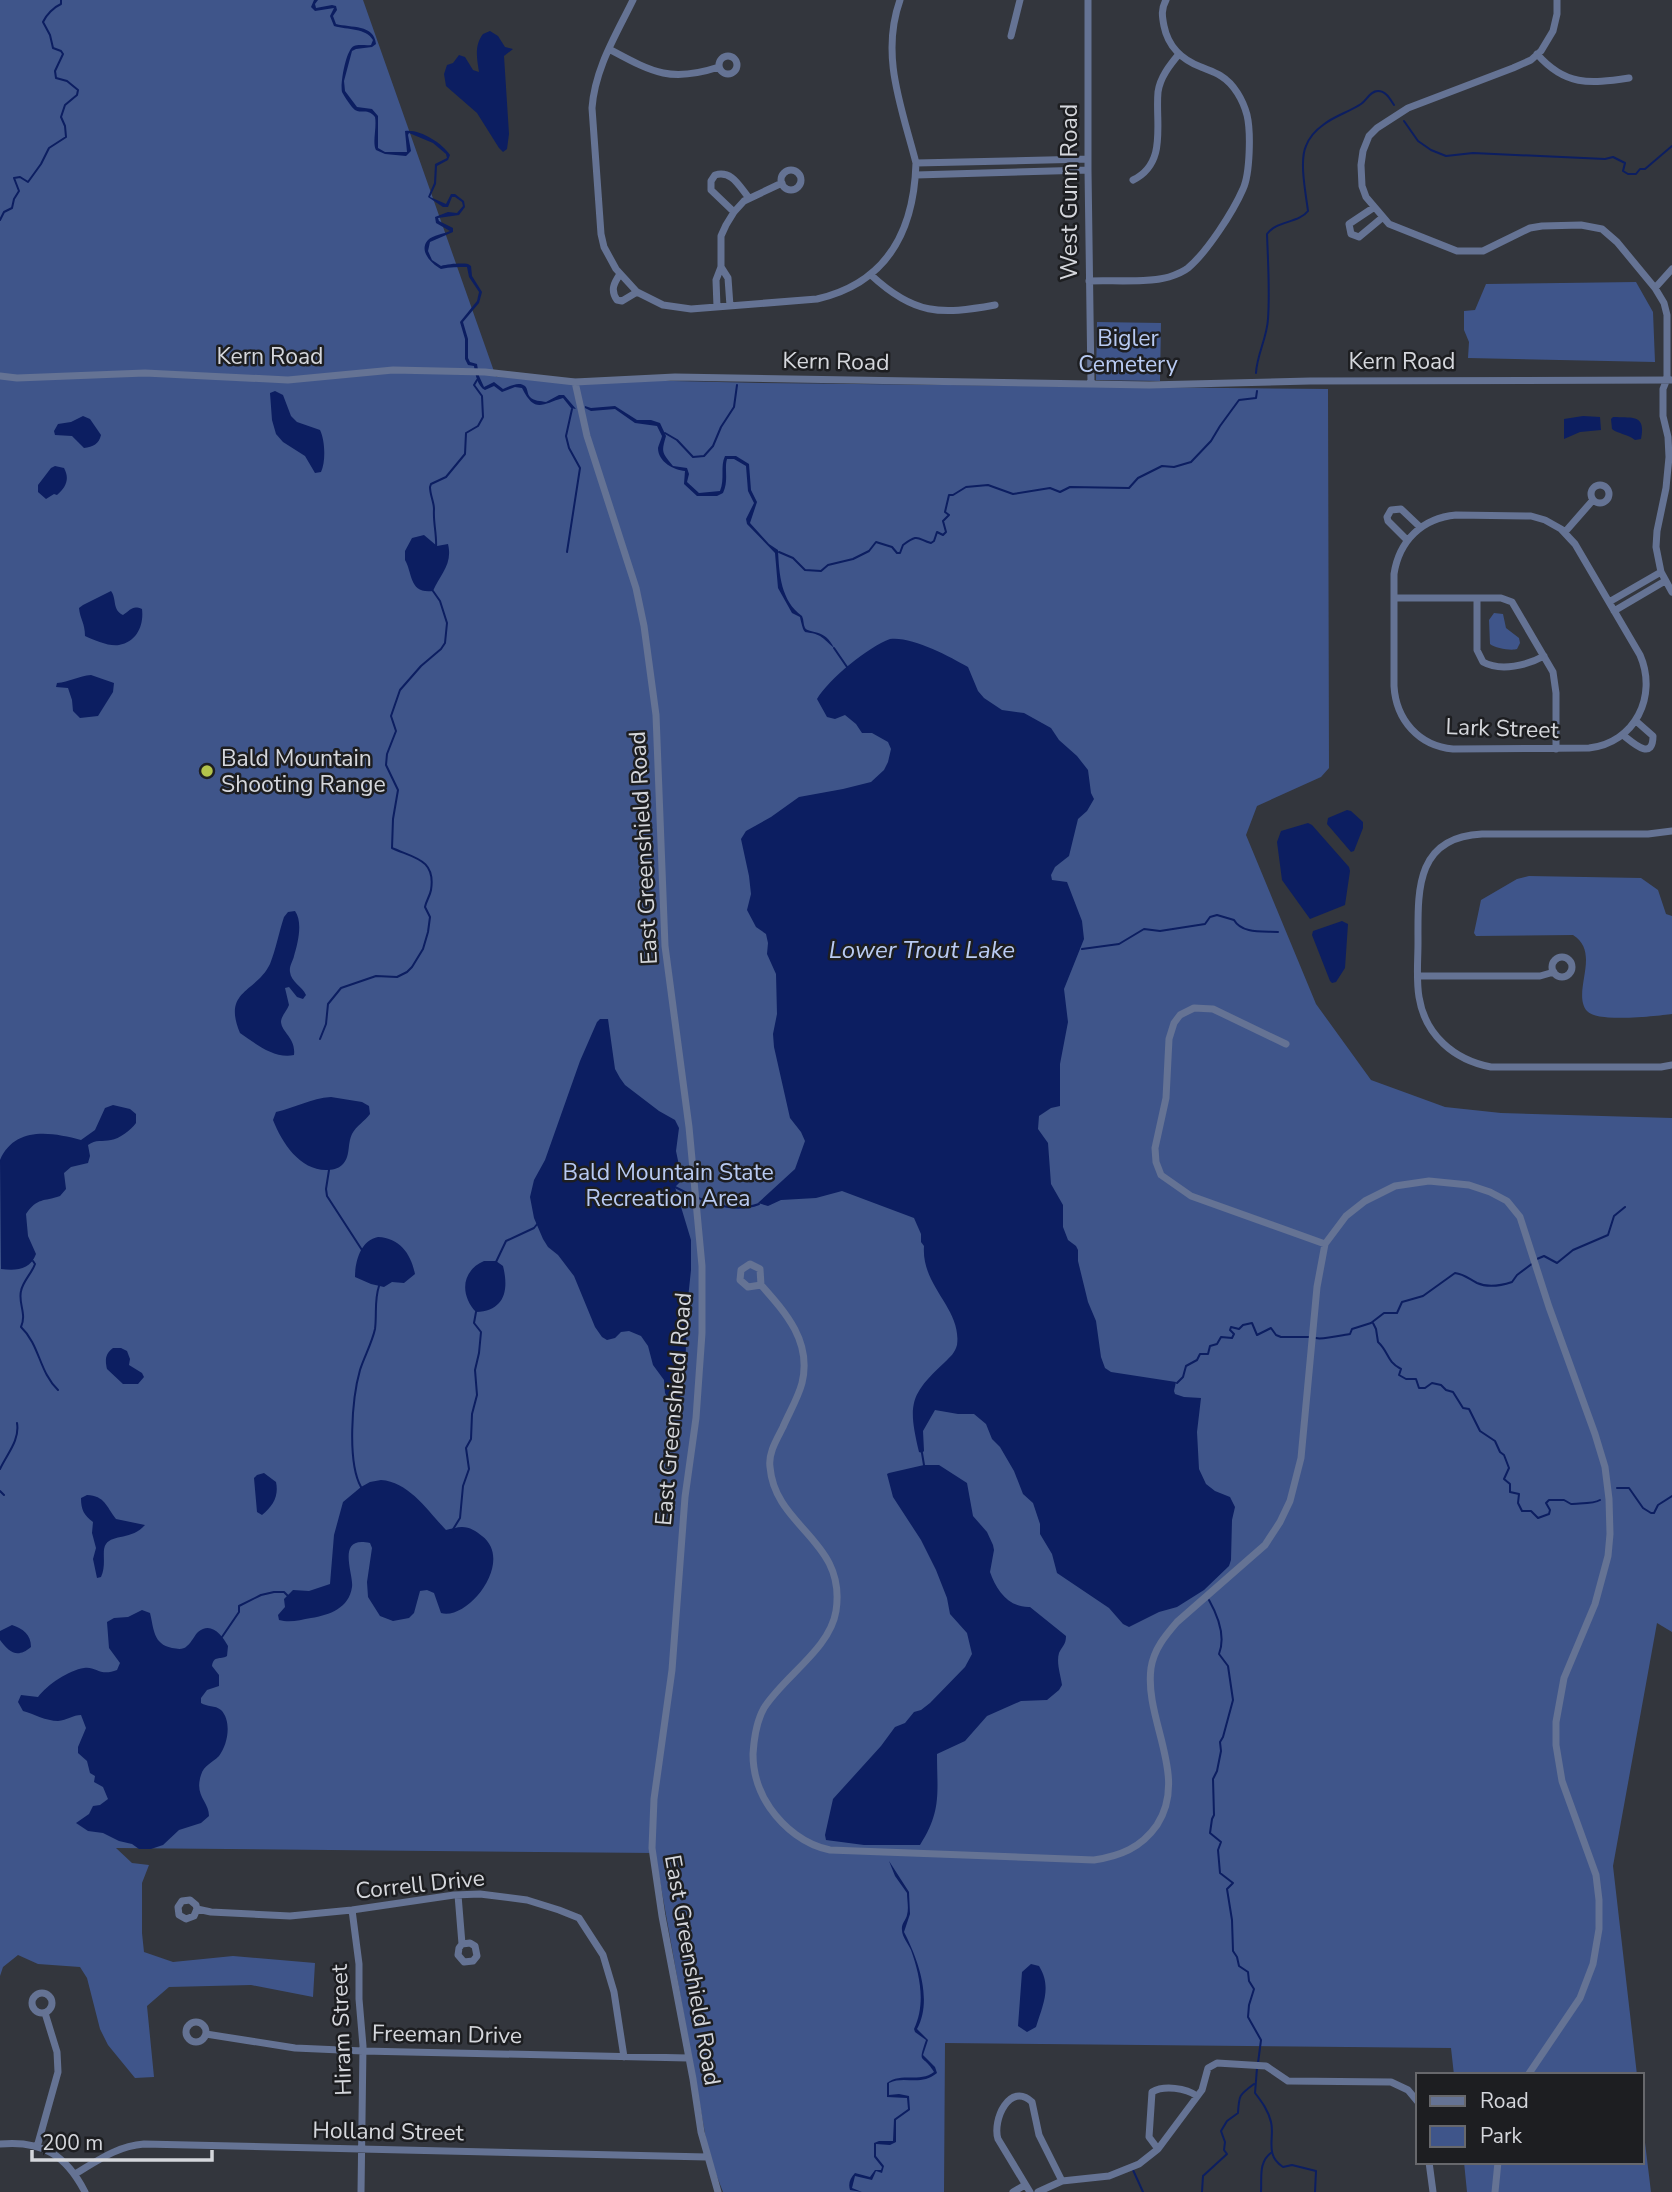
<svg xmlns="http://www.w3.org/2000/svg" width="1672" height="2192" font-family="'Nunito Sans',sans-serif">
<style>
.green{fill:#3f558a}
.water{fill:#0c1e61}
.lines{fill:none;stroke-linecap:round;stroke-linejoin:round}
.stream{stroke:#0c1e61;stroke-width:2}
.minor{stroke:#657394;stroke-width:7}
.poi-dot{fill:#b2c34b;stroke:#1d1e21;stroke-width:2.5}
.labels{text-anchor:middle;stroke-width:5;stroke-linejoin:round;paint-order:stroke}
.street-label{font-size:23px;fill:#d5d7dc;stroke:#1d1e21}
.park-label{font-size:23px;fill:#b8caf2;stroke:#1d1e21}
.poi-label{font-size:23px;fill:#d5d7dc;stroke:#1d1e21;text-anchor:start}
.water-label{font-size:24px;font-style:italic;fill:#b9cbf3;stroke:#1d1e21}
</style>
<rect width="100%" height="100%" fill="#33363d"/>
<path class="green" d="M0,0H363L496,377L762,383L1328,389L1329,768L1321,777L1257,806L1246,835L1316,1004L1371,1080L1445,1107L1501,1113L1672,1118V1632L1657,1623L1613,1866L1637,2075H1454L1451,2048L945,2043L944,2192H723L709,2156L655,1853L116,1848L132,1863L149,1865L142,1883V1933L144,1952L173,1962L233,1956L315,1963L313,1997L251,1985L169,1987L147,2006L154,2077L135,2078L108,2045L100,2029L87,1978L80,1967L38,1964L18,1955L3,1967L0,1976Z
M1636,282L1653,312L1655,362L1468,358L1469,342L1464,330V311L1475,310L1486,284Z
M1097,322L1161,323L1160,381L1096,380Z
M1494,613L1503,614L1506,628L1519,638L1520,643L1517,649C1511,651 1495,648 1490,644L1489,620Z
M1529,876L1641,878L1658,890L1666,914L1672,916V1014C1656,1016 1597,1023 1587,1011C1571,992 1602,953 1573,935L1476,936L1474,933L1481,900L1517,879Z
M1642,2118L1651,2192H1467L1464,2162H1642Z"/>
<path class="water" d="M314,0H318L315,4L316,8L332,5L336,6L337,10L333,16L336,24C351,28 374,24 376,44L372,47L356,49L352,51L344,81L345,91L357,107L372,109L378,116V148L385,152H407L405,131C420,129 442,143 450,155L448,160L437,166L436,184L430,197L446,204L451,194H455L464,201L465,207L459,215L438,218L439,221L453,228V232L430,242L428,251L432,260L441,266C448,264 461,263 468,264L471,266L472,276L482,292L479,303L463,322L468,339V358L470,362L477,364L479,376L484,387L494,382L503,389C510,386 519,381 525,386C528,389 527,394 530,397C533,401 541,401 546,402L559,395H564L576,409L571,408L563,398C542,404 535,414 522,388L515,387L502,392L494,386L485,390C478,387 475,374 474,366L468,365L465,359V339L460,322L477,301L479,292L469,277L467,267C458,267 450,267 441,269C432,264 418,251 428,240C433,235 444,234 450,231L436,223L435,217L448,212L457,213L463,206L462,202L455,197H452L448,207H443L428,197L434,183L435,164L447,158L446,154L433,143L409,133L408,135L411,151L406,156L385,154L376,150C372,143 377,127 375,117C367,108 363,114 355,110C352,108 344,96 342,92C340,84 346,49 354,46C359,44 366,46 371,45L373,40C366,28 348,30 334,26L330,16L334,8L315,11L311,7Z
M490,31L498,36L505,47L513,49L504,56L509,134L507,149L503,152L499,148L477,113L446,86L444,74L447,65L453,63L459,55L465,57L473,70L479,72C477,58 474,46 483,34Z
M275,391L283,395L291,416L297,422L320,430C325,440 326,462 321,472L315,473L305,456L283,442L276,434L272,420L270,393Z
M585,406L591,408L615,406L637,420H651L660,423L666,436C661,453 662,452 673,466L687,468L689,474L687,482L699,493L720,491C725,479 720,466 725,456H736L749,464L751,490L757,502L750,523L769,544L778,550C779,574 781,601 802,616C804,620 803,624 805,628C809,634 825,628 834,648C830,645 825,639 820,636C804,628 805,640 800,617L792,613L778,588L775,553L747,524L746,519L754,503L748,491L746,466L734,459H727C724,469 729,480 723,493L717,496H697L684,484L685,471C674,470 658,462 658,448C658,447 662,437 662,436L657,426L635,423L615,409L591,411L585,408Z
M83,416L90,419L101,435C99,444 93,447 84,448L72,436L55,435L54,431L58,424L71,422Z
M1583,416L1600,417L1601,430L1580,432L1564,439V419Z
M1613,417C1633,418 1646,414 1641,439L1635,440C1628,434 1618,434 1612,429L1611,419Z
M55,466L64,468C70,479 66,487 57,495L54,494L46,499L38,492V485L51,468Z
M424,535L437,546L448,544C453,565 440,574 433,591C409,594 413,574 405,560V551L412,538Z
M111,591C117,599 112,610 123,615C131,610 132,605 142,609C144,625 137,642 119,645C110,647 94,640 85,636C85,623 80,619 79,608L83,605Z
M890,639C911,636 949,656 968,667L978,691L984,698L1002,710L1024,713L1051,728L1059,740L1077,756L1088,770L1091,793L1094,799L1087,811L1078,819L1069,856L1055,867L1051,875L1052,880L1067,882L1082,921L1084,939L1064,989L1068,1022L1060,1064V1106L1051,1108L1039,1116L1038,1129L1048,1143L1051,1184L1063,1205V1227L1068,1240L1076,1246L1078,1250V1261L1088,1302L1096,1321L1101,1357L1105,1368L1111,1372L1176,1382L1174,1391L1175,1394L1184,1397L1201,1398L1197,1432L1199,1469L1206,1484L1215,1491L1230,1497L1235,1507L1232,1520L1231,1560L1229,1566L1204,1590L1177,1607L1159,1612L1129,1627L1123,1624L1109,1608L1057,1573L1052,1554L1040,1534V1524L1033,1503L1023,1494L1014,1471L1000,1447L992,1439L986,1424L974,1414H958L935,1410L923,1431L924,1451L922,1453L919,1452C908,1405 909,1395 945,1362C950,1357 955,1353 957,1345C962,1308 921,1287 924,1246L921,1242V1234L914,1218L842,1191L816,1198L781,1200L768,1206L758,1203L795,1169L805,1141L801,1132L790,1118L774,1047L773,1034L777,1014L776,974L767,954L768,943L766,934L756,927L747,910L751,894L749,876L741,839L746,831L771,817L799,797L843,789L871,782L884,770L888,762L891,749L888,742L872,733H862L856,724L845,715L835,719L827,717L817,699C829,679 868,647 890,639Z
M91,675L114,683L113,692L98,716L80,718L73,711L72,700L68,688L56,687L57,683C69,682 79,676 91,675Z
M1347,810L1351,811L1363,822V828L1354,851L1351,852L1327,824L1328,818Z
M1308,823L1312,825L1349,867L1350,871L1345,905L1310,919L1282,880L1277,842L1281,831Z
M295,911C303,922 298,943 294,956C293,961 289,966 290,972C291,982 302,986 306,995L303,999L297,997L289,987L285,988L289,1005C287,1011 281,1016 281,1022C282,1033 296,1038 294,1055C274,1059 256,1044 240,1033C222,990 256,993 270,964C276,949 279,932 284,917L288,912Z
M1342,921L1348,924L1345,968L1336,982L1332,983L1330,981L1312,935L1313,931Z
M600,1019H608L615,1069L620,1078L625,1085L659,1111L675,1120L679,1128L676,1151L682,1180L675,1187L691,1240V1270L687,1308L685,1379L679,1401L669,1400L665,1393L664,1380L653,1365L648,1346L641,1336L629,1331L621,1332L615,1338L607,1340L602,1337L595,1327L574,1276L558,1255L548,1247L543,1239L534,1218L530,1197L534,1180L545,1160L580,1061L597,1022Z
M331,1097L362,1102L369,1106L370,1114C365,1121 356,1126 352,1134C347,1144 351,1157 342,1165C338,1169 332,1170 326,1170C300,1170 282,1143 273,1120L276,1112C295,1108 311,1098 331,1097Z
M113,1105L130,1109L136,1114V1123C131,1130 119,1139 111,1140C102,1142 96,1139 88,1145L90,1156L88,1163L71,1167L64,1173L66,1189L60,1196C43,1202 38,1197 26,1214L28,1236L36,1254C30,1270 16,1271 1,1269L0,1160C15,1126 51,1132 81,1140L95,1130L105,1108Z
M378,1237C400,1238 411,1254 415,1274L404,1283L392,1282L384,1287L371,1284L355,1277C355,1261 361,1240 378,1237Z
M484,1261H496L503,1266C509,1290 505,1311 476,1312C460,1295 461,1271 484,1261Z
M113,1348H121L127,1351L130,1359L129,1365L142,1373L144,1377L138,1384H123L107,1369C105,1360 105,1354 113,1348Z
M924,1465H939L967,1483L973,1516L987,1532L993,1545L994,1550L990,1572C996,1590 1009,1608 1030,1607L1066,1636C1066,1645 1062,1646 1059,1653C1056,1663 1061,1676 1062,1685L1059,1690L1047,1700L1021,1701L987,1716L965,1741L937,1754C937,1792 942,1811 920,1845H864L826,1840L825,1835L833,1799L881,1746L895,1727L905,1723L914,1712L921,1710L930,1703L965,1667L972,1654L967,1633L950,1614L947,1598L936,1570L921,1540L893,1497L887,1474L889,1473Z
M264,1473L276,1482C279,1496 273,1506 262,1515L257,1512L254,1478L257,1475Z
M381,1480C409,1482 427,1510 446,1530C451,1529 457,1527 462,1527C470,1527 476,1531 482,1536C515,1561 468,1621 441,1613L434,1593L427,1590L420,1591L414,1613L409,1618L393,1621L380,1616L368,1597L367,1582L372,1548L370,1543C335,1535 354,1574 352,1587C349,1608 330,1615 311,1618C300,1620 290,1623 279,1620L278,1615L285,1607L284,1599L293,1590L309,1591L330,1584L334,1535L343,1502L361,1487L370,1482Z
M87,1495C105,1496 106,1506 116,1519L145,1525C132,1540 113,1534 106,1544C101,1551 107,1564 101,1577L97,1578L93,1559L96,1548L92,1533L93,1522C84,1515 81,1510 81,1498Z
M142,1610L150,1613C154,1629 153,1644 172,1648C178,1649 183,1650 187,1646C192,1642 194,1636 198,1632C211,1621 222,1635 228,1646L227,1656C220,1660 214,1655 212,1666L219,1675V1686L207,1690L201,1698V1703C207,1707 215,1705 221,1710C232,1721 228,1744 219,1756C212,1763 204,1765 201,1775C194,1796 209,1801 209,1816L201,1823L179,1830L163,1845L151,1849H139L132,1844L119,1841L103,1833L88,1831L76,1823L89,1814L93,1806L100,1805L108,1799L103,1787L94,1782L95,1776L90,1773L87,1761L78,1753V1747L86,1728L81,1715C73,1715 67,1720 58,1721C46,1721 34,1714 23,1711L18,1702L21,1695L38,1697C47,1685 69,1670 84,1668C96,1666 100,1677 117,1670L120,1663L109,1648L107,1622L114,1618L128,1617Z
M12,1625C23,1629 31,1634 31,1647C17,1659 9,1652 0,1640V1631Z
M889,1861L909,1892L910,1914L904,1932C918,1959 933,2000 917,2029L928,2040L923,2055L935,2067L937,2073C920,2087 905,2075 889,2083V2095L899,2094L909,2096L910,2110L896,2120V2142L890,2145L876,2144V2156L884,2166L882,2173L876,2171L872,2180L855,2176L852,2188L862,2192L850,2190C848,2184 850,2178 855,2173L870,2177L875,2170H881L882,2167L874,2157V2143L879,2141H893L894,2119L908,2109L907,2098L887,2097V2083C901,2072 920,2083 934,2072C923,2053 917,2066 926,2040L915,2032L914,2029C926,2004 920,1975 911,1950C908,1943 902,1937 902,1930C901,1924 906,1920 907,1915C909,1908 907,1900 907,1893L895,1876Z
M1031,1964L1039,1966C1052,1987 1043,2004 1036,2027L1027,2032L1018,2026L1022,1972Z"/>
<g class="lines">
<path class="stream" d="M1404,121L1418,141L1431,150L1446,156L1473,153L1605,159L1613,157L1625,163L1623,171L1628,174H1636L1640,169H1645L1672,146
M0,220L4,212L12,208L14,199L19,191L14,178L20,177L28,182L41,164L49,148L66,137L65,126L61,117L65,105L77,95L78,90L67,81L56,78L55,71L63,54L61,51L53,48L50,35L43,22C46,15 54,7 61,4V0
M1256,373C1257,354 1267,338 1268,319C1270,291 1268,262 1267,234C1276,221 1299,223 1308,211C1306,195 1299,161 1306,146C1309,138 1316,130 1323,125C1334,116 1349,112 1361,104C1367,100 1370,91 1378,91C1386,91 1390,99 1394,105
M665,433L677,440L693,457L704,456L713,446L721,427L734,407L737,385
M436,548C437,535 433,522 434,509C434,502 430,495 430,487L431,484L446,477L465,454L466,433L478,426L483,417L482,396L474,385L477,380
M567,552L580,468L569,448L566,436L572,409
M779,552L793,558L805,570L821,571L828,565L853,559L869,551L876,542L892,547L897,553H900L903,545C919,533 917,539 931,543L934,541L937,532L943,535L946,532L943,521L949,515L945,512L949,495H953L966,487L988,485L1013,494L1050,488L1060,492L1070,487L1129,488L1138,478L1162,466L1174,467L1191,462L1211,441L1220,426L1239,400L1256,398L1257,391
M834,648L847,667
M1082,949L1119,944L1144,929L1160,931L1205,924L1210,917L1217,915L1234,920C1242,934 1263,931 1278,932
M320,1039L326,1024L328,1004L341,988L376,976L397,977L407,972L412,967L423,949L428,932L430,917L425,907C426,901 430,896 431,890C436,859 414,858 392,848L393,819L398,790L386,765L387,754L396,731L391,716L400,690L421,666L441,649L445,643L447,623L440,601L433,591
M329,1170L326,1189L327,1196L362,1250
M673,1186L693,1196
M698,1198C718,1206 738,1212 759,1204
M1537,1259L1544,1256L1557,1263L1573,1250L1608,1235L1614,1216L1625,1207
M33,1261L35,1264C32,1273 23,1281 21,1291C18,1303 27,1314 21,1327C40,1345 39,1372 58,1390
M496,1262L506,1241L534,1228L538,1223
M1373,1323L1376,1329L1378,1342C1389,1352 1386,1361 1401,1369L1399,1375L1406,1379H1416L1419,1388H1425L1432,1383L1441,1385L1446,1390L1453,1392L1463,1408L1469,1409L1480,1431L1495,1441L1500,1452L1504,1455L1509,1468L1504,1479L1510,1484V1492L1519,1494L1518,1503L1522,1511H1531L1538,1518L1549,1514L1550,1510L1546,1503L1549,1500H1564L1571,1504C1579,1503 1594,1504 1600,1500
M1316,1338C1322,1340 1343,1335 1350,1334L1352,1329L1371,1323L1384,1313H1397L1402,1302L1423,1296L1455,1273C1464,1274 1469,1279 1477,1283C1488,1288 1500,1286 1512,1282L1517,1275L1533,1263
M1177,1383L1183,1377L1186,1366L1197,1360L1200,1354H1208L1210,1346L1217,1344L1221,1337L1232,1338L1234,1334L1230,1330L1231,1327L1239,1329L1243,1325L1252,1323L1257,1335L1271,1328L1276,1335L1281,1337H1311
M922,1453L924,1465
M0,1469C7,1454 20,1440 17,1423
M361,1487C347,1462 352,1398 360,1370C364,1357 372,1343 375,1329C377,1314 374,1301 379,1286
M1617,1488H1629L1643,1508L1651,1513H1654L1658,1505L1672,1496
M0,1491L4,1495
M452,1531L460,1518L463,1486L469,1469L466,1448L471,1439L472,1414L477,1395L475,1370L479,1353L481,1332L474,1323L476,1312
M1209,1600C1218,1616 1226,1636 1219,1654L1228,1666L1233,1700L1223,1737L1220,1742L1221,1751L1217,1771L1213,1779L1214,1815L1212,1819L1210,1833L1221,1842L1218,1850L1220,1873L1233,1883L1227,1889L1232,1920L1233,1951L1237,1957L1239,1966L1248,1972L1249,1981L1254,1989L1249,2005L1248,2017L1261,2040L1258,2063
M222,1637L239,1612V1606L261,1595L274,1592H284L288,1596
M1257,2068L1255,2093C1262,2102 1268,2110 1271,2122C1275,2137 1264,2155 1283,2167L1292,2165L1316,2171L1315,2192
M1133,2170L1143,2192
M1202,2192L1203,2176L1227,2154L1224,2150L1225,2142L1221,2131L1227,2121L1238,2113C1239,2095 1239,2095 1254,2084
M1261,2192C1262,2177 1258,2162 1272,2152"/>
<path class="minor" d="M633,0C616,35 595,68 592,108L601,234L604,247L616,269L637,292L663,305L691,309L817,299C887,283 914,231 916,163C902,108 880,56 900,0
M1088,0V170L1091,383
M1557,0V14L1553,31L1541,51L1531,60L1513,68L1408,108L1377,128L1369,136L1363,151L1361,165L1362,186L1366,197L1389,224L1457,251H1483L1530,228L1542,226L1581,225L1602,229L1617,242L1655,288L1664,303L1667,315V379L1663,389V416L1668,437L1669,457L1666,488L1657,531L1656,547L1661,572L1672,592
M1011,36L1020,0
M609,49C652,72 670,83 719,67
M1537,54C1565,86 1589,84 1629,78
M719 65a9 9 0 1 1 18 0a9 9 0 1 1-18 0Z
M916,163L1088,159
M781 180a10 10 0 1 1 20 0a10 10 0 1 1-20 0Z
M916,175L1088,170
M1133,180C1168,163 1155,123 1158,92C1160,77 1170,65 1179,54
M1373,208L1349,224L1351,234L1359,237L1383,217
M734,212L711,190V181L715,175C732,170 739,186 749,198
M721,267L728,278L730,306
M620,274C614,283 610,290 617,300L622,301L637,292
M871,275C914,315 940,315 995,305
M1089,281C1110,280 1150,283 1169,277C1175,275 1183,272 1188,268C1207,252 1233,212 1243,189C1250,174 1251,132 1247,115C1243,100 1234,84 1221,76C1215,72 1208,70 1201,67C1182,60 1168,46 1164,26C1162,16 1161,9 1166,0
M1655,288L1672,269
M717,307L716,280L721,267V236L726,225L734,212L744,201L782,183
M0,376L17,378L145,373L288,380L393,370L485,372L575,382L675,377L1149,385L1310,381L1672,380
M575,382L587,436L636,588L644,626L656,715L665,946L689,1127L702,1266V1333L696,1418L685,1497L672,1670L654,1799L652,1848L662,1916L693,2079L701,2132L718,2192
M1591 494a9 9 0 1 1 18 0a9 9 0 1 1-18 0Z
M1456,515L1531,516L1545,520L1561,529L1575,544L1640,655C1658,696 1635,743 1589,748L1453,749C1419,746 1396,720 1394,686V574C1399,541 1422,518 1456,515Z
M1565,532L1593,500
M1407,540L1388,521L1387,517L1391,510L1401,509L1420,527
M1394,598H1501L1512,602L1553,672L1556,693V749
M1477,598V650L1483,662C1501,672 1528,665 1544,656
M1609,602L1661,572
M1614,611L1665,581
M1623,735C1632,742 1653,762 1653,736L1636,721
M1672,831L1648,834H1482C1414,837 1418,893 1418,943C1418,961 1416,979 1419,997C1425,1035 1454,1060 1491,1067H1661L1672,1065
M1552 967a10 10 0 1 1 20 0a10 10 0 1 1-20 0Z
M1418,976H1540L1554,972
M1286,1044L1213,1009L1194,1008L1180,1015L1174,1023L1169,1039L1166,1098L1155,1148L1156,1162L1161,1175L1191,1196L1325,1244
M750,1264L760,1269L761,1285L748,1287L740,1280L741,1270Z
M761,1285C786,1313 812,1342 802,1383C798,1398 789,1413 783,1427C777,1439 768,1453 770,1467C775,1528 847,1540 836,1611C830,1649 784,1676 764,1708C756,1722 754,1738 753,1754C753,1773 759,1792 770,1808C784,1828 805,1845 830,1850L1094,1860C1120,1856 1141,1848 1157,1825C1189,1776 1144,1720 1151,1668C1154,1649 1165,1636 1177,1622L1265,1545L1280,1522L1290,1501L1301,1458L1317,1287L1325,1244L1346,1216L1365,1201L1395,1186L1429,1181L1469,1185L1490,1192L1507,1201L1520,1217L1549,1307L1595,1434L1605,1467L1609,1499L1610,1534L1608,1556L1595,1604L1564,1678L1556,1722V1745L1562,1781L1596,1875L1599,1900V1929L1593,1964L1580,1998L1528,2075
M458,1895L462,1944L459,1948L458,1955L464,1962L473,1961L477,1956L475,1946L470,1943L462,1944
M197,1909L194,1916L186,1919L179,1915L178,1907L182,1901L190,1900L196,1905L197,1909L211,1912L290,1916L352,1910L454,1895L480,1894L527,1900L559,1910L579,1918L603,1955L614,1992L624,2057
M352,1910L359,1964V1999L363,2046L361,2192
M32 2003a10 10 0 1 1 20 0a10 10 0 1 1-20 0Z
M186 2032a10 10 0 1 1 20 0a10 10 0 1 1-20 0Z
M206,2034L295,2048L363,2051L688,2058
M0,2144C42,2140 66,2155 85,2192
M37,2147L58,2072L57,2052L45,2013
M1158,2149L1149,2137L1152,2092C1164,2085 1186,2088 1197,2096
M1429,2162L1433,2192
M75,2174C97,2161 117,2146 144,2144L707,2157
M1013,2192L1025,2185
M1030,2192L998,2139C992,2120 1010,2081 1032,2102L1039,2135L1062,2181
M1038,2192L1062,2181L1109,2176L1139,2164L1158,2149L1202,2090L1208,2068L1217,2063L1266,2066L1288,2081L1391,2082L1408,2090L1418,2102
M1495,2192L1498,2162"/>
</g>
<circle class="poi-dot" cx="207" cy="771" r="7"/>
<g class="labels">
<g class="street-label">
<text transform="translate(1069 192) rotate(-90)" y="8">West Gunn Road</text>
<text x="270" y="364">Kern Road</text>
<text transform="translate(836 361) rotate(1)" y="8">Kern Road</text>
<text x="1402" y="369">Kern Road</text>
<text transform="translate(1502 728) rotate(2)" y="8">Lark Street</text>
<text transform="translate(643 848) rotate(-93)" y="8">East Greenshield Road</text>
<text transform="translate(673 1409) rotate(-85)" y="8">East Greenshield Road</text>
<text transform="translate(420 1884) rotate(-6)" y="8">Correll Drive</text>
<text transform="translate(693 1970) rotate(80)" y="8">East Greenshield Road</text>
<text transform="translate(341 2030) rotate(-92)" y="8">Hiram Street</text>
<text transform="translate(447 2034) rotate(1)" y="8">Freeman Drive</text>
<text transform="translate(388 2131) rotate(1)" y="8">Holland Street</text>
</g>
<g class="park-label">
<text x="1128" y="346">Bigler<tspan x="1128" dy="26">Cemetery</tspan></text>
<text x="668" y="1180">Bald Mountain State<tspan x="668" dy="26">Recreation Area</tspan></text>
</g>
<g class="poi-label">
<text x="221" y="766">Bald Mountain<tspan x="221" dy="26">Shooting Range</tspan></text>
</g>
<g class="water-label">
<text x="922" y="958">Lower Trout Lake</text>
</g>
</g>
<rect x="1416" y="2073" width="228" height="91" fill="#1d1e21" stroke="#67686c" stroke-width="2"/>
<rect x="1430" y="2096" width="35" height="10" fill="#657394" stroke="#67686c" stroke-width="2"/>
<text x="1480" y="2108" font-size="21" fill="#d5d7dc">Road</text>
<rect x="1430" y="2126" width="35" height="21" fill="#3f558a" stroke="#67686c" stroke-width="2"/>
<text x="1480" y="2143" font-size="21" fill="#d5d7dc">Park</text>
<path d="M32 2150v10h180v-10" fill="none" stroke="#d5d7dc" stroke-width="3.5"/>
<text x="42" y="2150" font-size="21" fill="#d5d7dc" stroke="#1d1e21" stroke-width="5" paint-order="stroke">200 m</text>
</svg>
